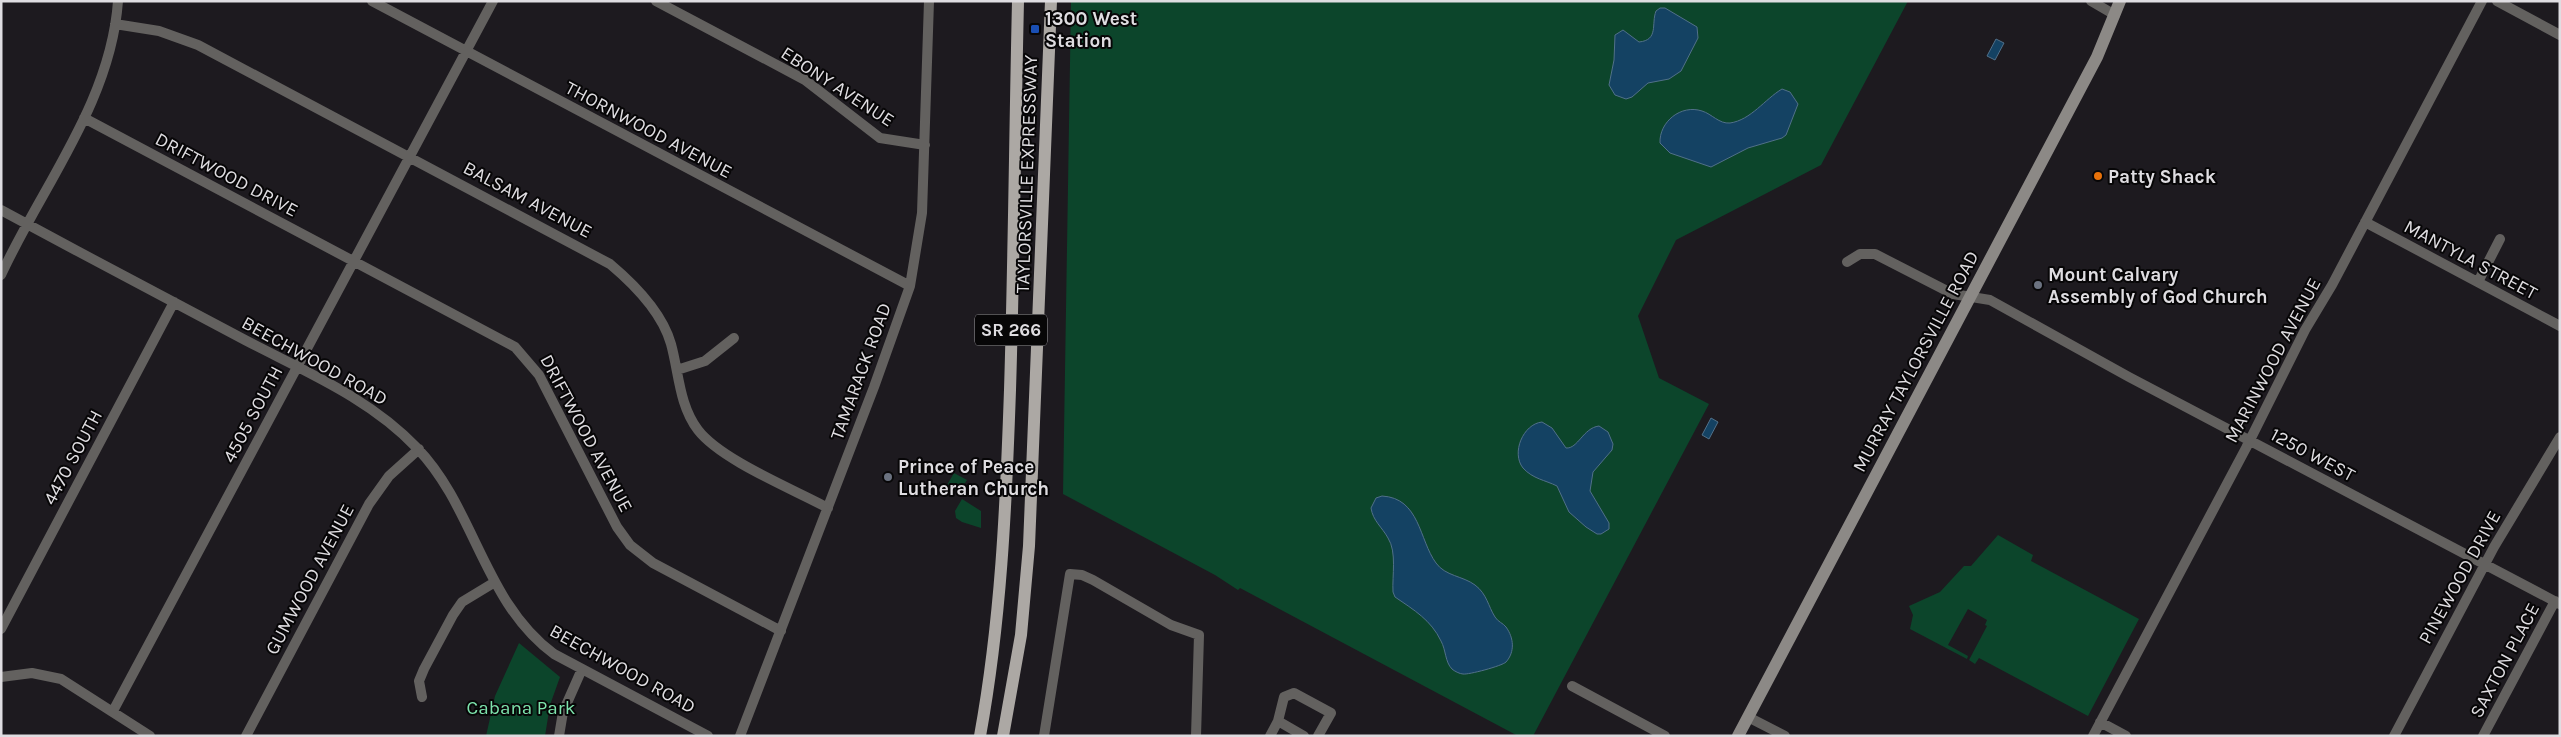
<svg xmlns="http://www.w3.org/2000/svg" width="2561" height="737" font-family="Karla,sans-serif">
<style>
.green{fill:#0c452b}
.water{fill:#144263;stroke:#517089}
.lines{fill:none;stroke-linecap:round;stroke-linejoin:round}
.street{stroke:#63615f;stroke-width:10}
.secondary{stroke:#8c8986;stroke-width:12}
.primary{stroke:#aca8a4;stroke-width:12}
.transit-dot{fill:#1a4fb4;stroke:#070607;stroke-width:2}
.food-dot{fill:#e8710a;stroke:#070607;stroke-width:2}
.worship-dot{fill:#6b7280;stroke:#070607;stroke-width:2}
.labels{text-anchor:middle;stroke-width:4;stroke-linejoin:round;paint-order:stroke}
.shield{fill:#070607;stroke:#9e9ca0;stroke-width:1}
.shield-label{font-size:18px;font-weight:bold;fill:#dfdde1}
.poi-label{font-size:19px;font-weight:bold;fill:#dfdde1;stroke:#070607;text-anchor:start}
.street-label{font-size:19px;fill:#dfdde1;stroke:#070607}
.park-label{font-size:19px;fill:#7ee4ad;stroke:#070607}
</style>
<rect width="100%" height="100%" fill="#1d1a1f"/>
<path class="green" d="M1071,1H1908L1821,165L1676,240L1638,316L1659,378L1709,404L1533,736H1518L1240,588L1238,590L1215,575L1063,494Z
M954,473L967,480L959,492L947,485Z
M962,499L981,511V528L962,522L956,518L955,511Z
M1998,535L2033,555L2031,561L2139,619L2088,716L1979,658L1975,664L1969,660L1987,626L1985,625L1987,620L1968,609L1948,645L1968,656L1967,659L1910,629L1913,615L1909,606L1940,592L1964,566H1971Z
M519,643L560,677L550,705L545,736H486L495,696Z"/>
<path class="water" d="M1660,8H1665L1697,27L1698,38L1681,71L1669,79L1648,83L1632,97L1626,99L1615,95L1609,85L1614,60L1615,35L1623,30L1639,42C1659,40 1651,24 1656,11Z
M1996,39L2004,43L1995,60L1987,56Z
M1782,89L1790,92L1798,104L1786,135L1782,138L1748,148L1711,167L1670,153L1660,143C1659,122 1681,104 1702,111C1712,114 1719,124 1730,123C1751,120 1765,99 1782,89Z
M1711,418L1718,422L1709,439L1702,435Z
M1542,422L1552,428L1566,448C1578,449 1583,428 1599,426L1608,432L1613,444L1612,450L1593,472L1590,491L1609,523V529L1601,534H1597L1586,527L1569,512L1557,486C1545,480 1533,479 1523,468C1511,453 1523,424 1542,422Z
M1382,496C1420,498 1419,540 1436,563C1445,576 1463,576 1475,585C1487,594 1488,606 1495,617C1498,622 1503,623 1506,627C1514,638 1515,652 1506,662C1502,666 1468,675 1463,674C1460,674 1454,671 1452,669C1445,662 1446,650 1441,641C1431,620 1414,610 1395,597L1393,592C1392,576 1397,552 1388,538C1382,527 1373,521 1371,508L1376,498Z"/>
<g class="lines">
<path class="street" d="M372,1L910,286
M656,1L805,80L880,138L925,145
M2091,1L2115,15
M2497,1L2560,35
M115,24L159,31L198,45L610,264C635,285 662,312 671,344C679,373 679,405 698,430C721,460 793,489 828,508
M84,118L515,347L539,375L617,527L630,545L653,563L781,631
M1,210C82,254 164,297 245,340C304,371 370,398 417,448C475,508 484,603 554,654L708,736
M2365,222L2560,326
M1847,262L1860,254H1875L1953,294L1990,300L2129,377L2560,604
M1,275C42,186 111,102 118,1
M2478,282L2500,239
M677,370L705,361L734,338
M1,629L174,302
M1,677L32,673L61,679L150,736
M1572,686L1665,736
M422,697L419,681L424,669L453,615L462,602L495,582
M113,711L493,1
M1748,717L1785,736
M1278,721L1304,736
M2100,722L2126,736
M246,736L369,504L389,476L419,449
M559,736L563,712L582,669
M740,736L874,387L910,286L922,213L929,1
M1044,736L1070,574L1082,575L1093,580L1171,625L1199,635L1196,736
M1270,736L1278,721L1284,697L1294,693L1331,713L1318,736
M2093,736L2246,448L2305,330L2332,285L2482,1
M2394,736L2494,547L2560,437
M2483,736L2555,601"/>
<path class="secondary" d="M1738,736L2097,57L2120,1"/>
<path class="primary" d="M980,736C1001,621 1006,507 1010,390C1014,260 1015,131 1018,1
M1003,736L1021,635L1029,546L1051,1"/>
</g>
<rect class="transit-dot" x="1030" y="24" width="10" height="10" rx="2.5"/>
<circle class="food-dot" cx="2098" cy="176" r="5"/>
<g class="worship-dot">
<circle cx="2038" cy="285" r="5"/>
<circle cx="888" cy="477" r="5"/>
</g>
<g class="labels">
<rect class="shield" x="975" y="314.5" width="72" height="31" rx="4"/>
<g class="shield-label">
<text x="1011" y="336">SR 266</text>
</g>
<g class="poi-label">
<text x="1045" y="25">1300 West<tspan x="1045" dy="22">Station</tspan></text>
<text x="2108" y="183">Patty Shack</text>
<text x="2048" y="281">Mount Calvary<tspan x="2048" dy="22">Assembly of God Church</tspan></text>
<text x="898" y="473">Prince of Peace<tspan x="898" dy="22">Lutheran Church</tspan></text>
</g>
<g class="street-label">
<text transform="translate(838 86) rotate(33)" y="7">EBONY AVENUE</text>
<text transform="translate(649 129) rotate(28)" y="7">THORNWOOD AVENUE</text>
<text transform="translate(227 174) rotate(28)" y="7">DRIFTWOOD DRIVE</text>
<text transform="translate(1026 174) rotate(-88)" y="7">TAYLORSVILLE EXPRESSWAY</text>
<text transform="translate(528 199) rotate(28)" y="7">BALSAM AVENUE</text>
<text transform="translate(2471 259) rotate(28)" y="7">MANTYLA STREET</text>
<text transform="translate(315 360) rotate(29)" y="7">BEECHWOOD ROAD</text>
<text transform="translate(2272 360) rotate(-62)" y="7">MARINWOOD AVENUE</text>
<text transform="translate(1915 361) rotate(-62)" y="7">MURRAY TAYLORSVILLE ROAD</text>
<text transform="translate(860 371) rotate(-70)" y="7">TAMARACK ROAD</text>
<text transform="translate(252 414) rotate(-62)" y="7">4505 SOUTH</text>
<text transform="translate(587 433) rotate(62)" y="7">DRIFTWOOD AVENUE</text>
<text transform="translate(2313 454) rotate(28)" y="7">1250 WEST</text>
<text transform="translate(72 457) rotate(-62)" y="7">4470 SOUTH</text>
<text transform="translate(2459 577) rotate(-61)" y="7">PINEWOOD DRIVE</text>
<text transform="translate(309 579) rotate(-62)" y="7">GUMWOOD AVENUE</text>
<text transform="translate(2504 660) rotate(-62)" y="7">SAXTON PLACE</text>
<text transform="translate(623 668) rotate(29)" y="7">BEECHWOOD ROAD</text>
</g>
<g class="park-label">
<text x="521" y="714">Cabana Park</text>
</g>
</g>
<rect width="2561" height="737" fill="none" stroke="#dfdde1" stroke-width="5"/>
</svg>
